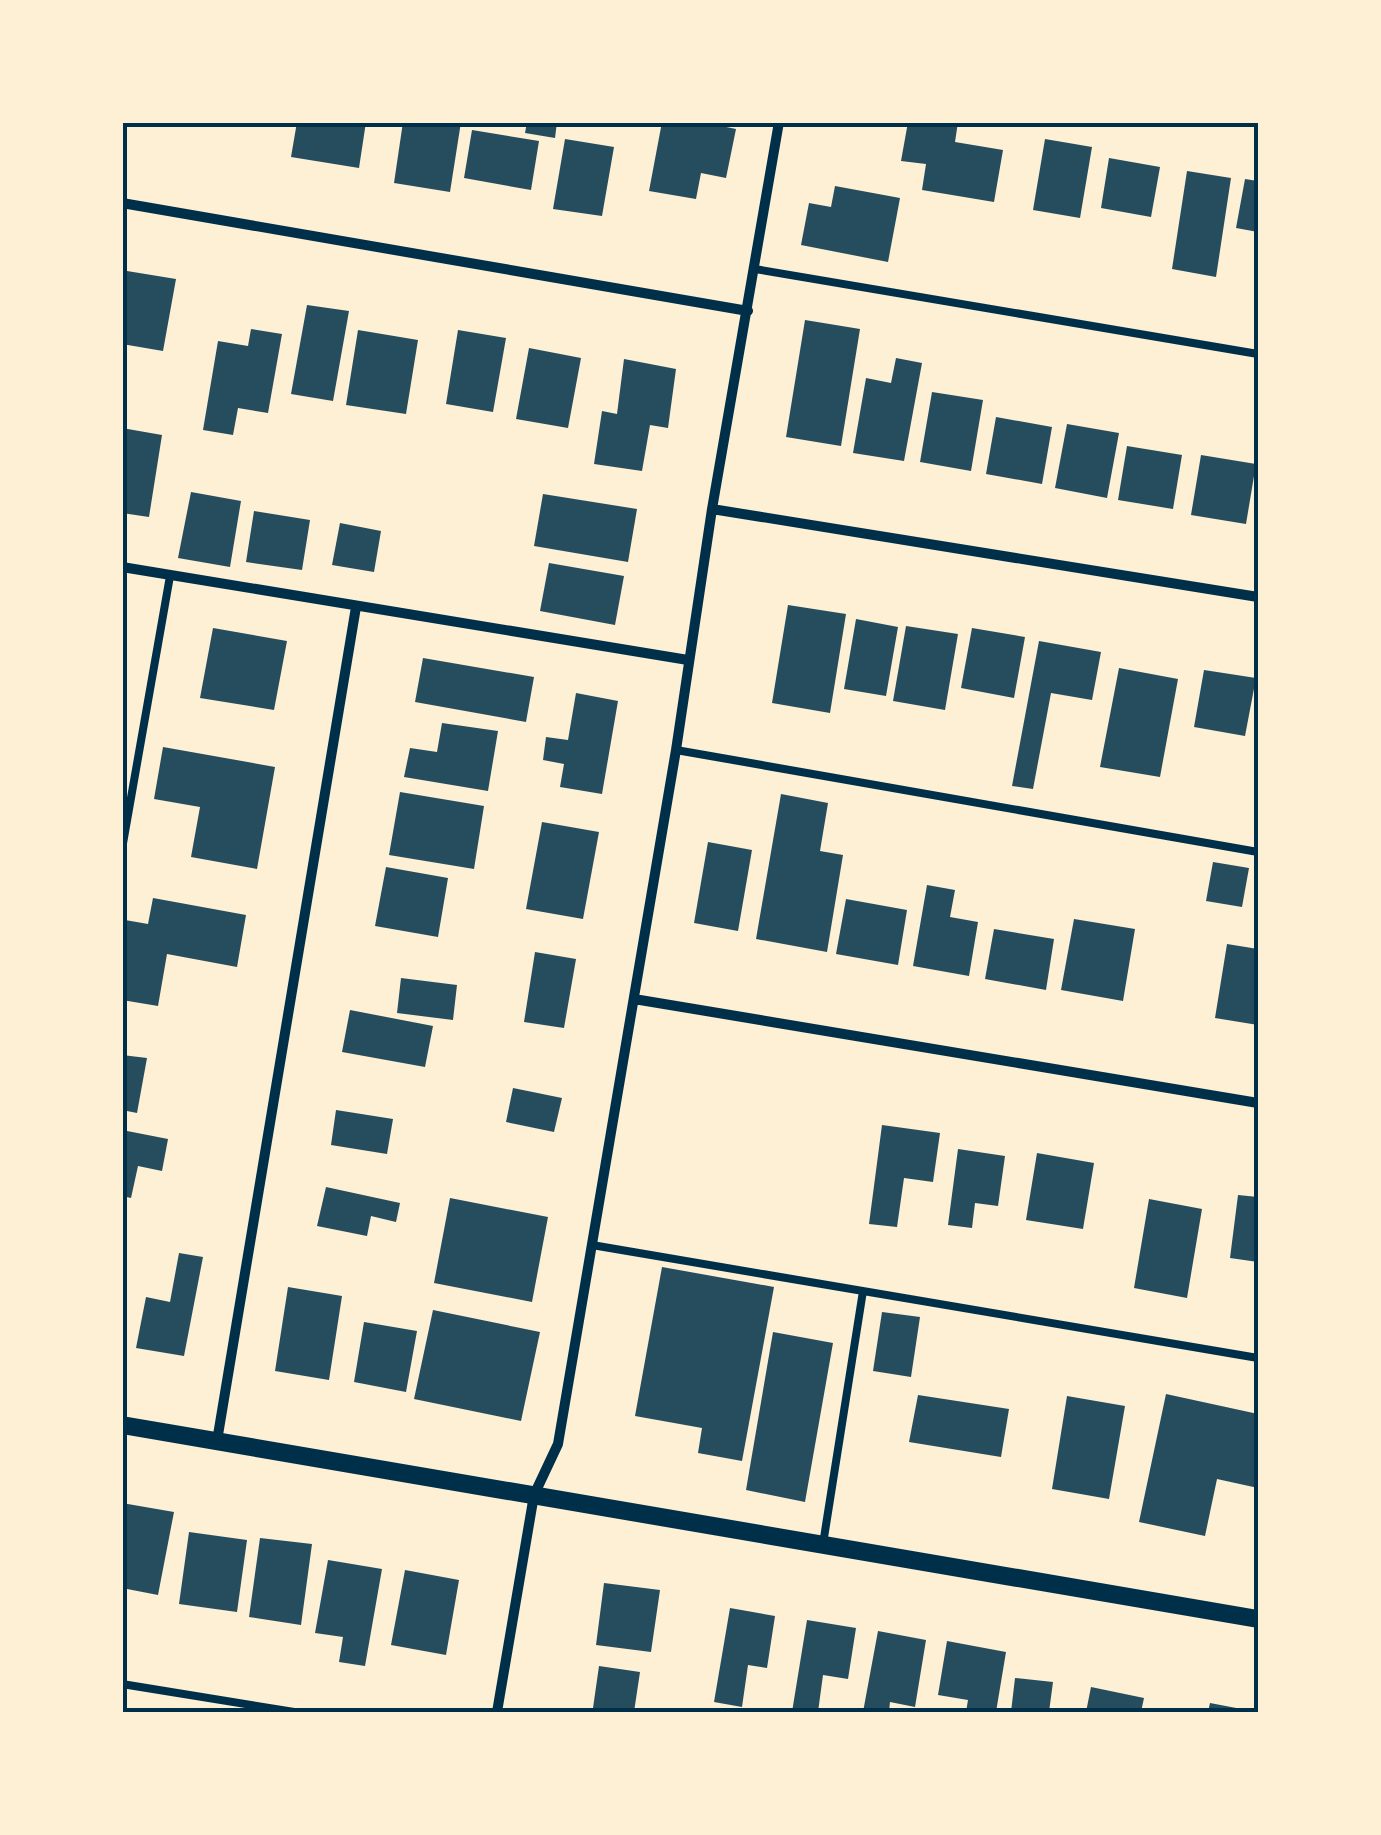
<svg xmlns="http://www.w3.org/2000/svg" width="1381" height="1835" font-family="'PT Serif',serif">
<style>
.building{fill:#264d5e}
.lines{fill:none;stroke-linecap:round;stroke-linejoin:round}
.service{stroke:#003049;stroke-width:8}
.minor{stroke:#003049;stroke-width:10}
.tertiary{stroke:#003049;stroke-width:18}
.neatline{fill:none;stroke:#003049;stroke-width:4}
</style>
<rect width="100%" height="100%" fill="#fdf0d5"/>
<path class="building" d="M297,122H366L359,168L291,157Z
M403,122H461L450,192L394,183Z
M527,122H557L555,138L525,133Z
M662,122H702L736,129L726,178L701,173L696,199L649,191Z
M908,122H958L955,142L1003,150L994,202L922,190L926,164L901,161Z
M472,130L539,141L531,190L464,178Z
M565,139L614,147L602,216L553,209Z
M1045,139L1092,147L1080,218L1033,210Z
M1109,158L1160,167L1151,217L1101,208Z
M1187,171L1231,178L1216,277L1172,269Z
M1245,179L1258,181V232L1236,228Z
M835,186L900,198L888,262L801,245L809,203L831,207Z
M127,271L176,279L163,351L122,344V297Z
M307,305L349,311L333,401L291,394Z
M805,320L860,329L841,446L786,437Z
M251,329L282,334L268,413L238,408L233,435L203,430L218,341L248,346Z
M358,330L418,340L406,414L346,405Z
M458,330L506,338L493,412L446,404Z
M529,348L581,358L568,428L516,419Z
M896,358L922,363L904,461L853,453L866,378L891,383Z
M624,359L676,369L668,428L650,425L642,471L594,464L602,411L617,414Z
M932,392L983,400L971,471L920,462Z
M996,417L1052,427L1042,484L986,474Z
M1067,424L1119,433L1107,498L1055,488Z
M122,428L162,435L149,517L122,513Z
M1127,446L1182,455L1173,509L1118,500Z
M1201,455L1256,464L1246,524L1191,515Z
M191,492L241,501L230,567L178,558Z
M543,494L637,509L628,562L534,546Z
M254,511L310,520L302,570L246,562Z
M340,523L381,531L374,572L332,565Z
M549,563L624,576L615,625L540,611Z
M788,605L846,614L830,713L772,703Z
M856,619L898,627L886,696L844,689Z
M906,626L958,634L945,710L893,701Z
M213,628L287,641L274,710L200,698Z
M972,628L1025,637L1014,698L961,688Z
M1039,641L1101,652L1092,700L1051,693L1033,789L1012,786Z
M423,658L534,677L526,722L415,702Z
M1119,668L1178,679L1160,777L1100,767Z
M1204,670L1256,678L1245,736L1194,727Z
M576,693L618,701L602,794L560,787L564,764L543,760L546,737L568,740Z
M442,723L498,731L488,791L404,777L410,748L437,752Z
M163,747L275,767L257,869L191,857L200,807L154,799Z
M400,792L484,806L474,869L389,855Z
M781,794L828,803L820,851L843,855L827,952L756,939Z
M542,822L599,832L583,919L526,909Z
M708,842L752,850L738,931L694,923Z
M1213,862L1249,868L1242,907L1206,901Z
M386,867L448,878L438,937L375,926Z
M927,885L955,890L950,917L978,922L969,976L913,966Z
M153,898L246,915L237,967L167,954L158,1006L122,1000V932L125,920L148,924Z
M846,899L907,910L898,965L836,954Z
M1074,919L1135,929L1123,1001L1061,990Z
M994,929L1054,939L1046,990L985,979Z
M1227,944L1258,949V1025L1215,1018Z
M535,952L576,959L564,1028L524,1022Z
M401,978L457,985L453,1020L397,1013Z
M350,1010L433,1026L425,1067L342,1052Z
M122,1055L147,1058L137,1113L122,1110Z
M513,1088L562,1098L554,1132L506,1122Z
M336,1110L393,1119L387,1154L331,1145Z
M882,1125L940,1133L933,1182L904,1178L897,1227L869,1224Z
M122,1130L168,1139L162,1171L138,1166L131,1198L122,1196Z
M958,1149L1005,1156L998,1206L975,1203L972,1228L948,1225Z
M1037,1153L1094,1163L1083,1229L1026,1220Z
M326,1187L400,1203L396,1222L371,1216L367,1236L317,1226Z
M1238,1195L1258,1197V1262L1230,1258Z
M450,1198L548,1217L532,1302L434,1283Z
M1149,1199L1202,1209L1187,1298L1134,1288Z
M179,1253L203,1257L184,1356L136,1348L146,1297L170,1302Z
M662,1267L774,1287L742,1461L698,1453L702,1428L635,1416Z
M288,1287L342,1296L329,1380L275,1371Z
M433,1310L540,1332L521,1421L414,1399Z
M882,1312L920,1317L911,1377L873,1371Z
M364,1322L417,1331L406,1392L354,1382Z
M773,1332L833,1343L805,1502L746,1490Z
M1166,1394L1258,1414V1488L1217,1479L1205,1536L1139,1522Z
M918,1395L1009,1409L1001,1457L909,1442Z
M1067,1396L1125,1406L1109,1499L1052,1489Z
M122,1503L174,1512L158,1595L122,1588Z
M189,1532L247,1540L237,1612L179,1604Z
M260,1538L312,1544L301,1625L249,1617Z
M328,1560L382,1569L365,1666L339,1662L343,1637L315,1633Z
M405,1570L459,1580L446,1655L391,1645Z
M604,1583L660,1590L651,1652L596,1645Z
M730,1608L775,1616L767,1668L748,1665L742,1707L714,1702Z
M807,1620L856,1628L848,1679L823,1675L818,1712H792Z
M878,1631L926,1640L915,1707L890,1702L889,1712H863Z
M947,1641L1006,1652L996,1712H966L968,1700L938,1695Z
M599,1666L640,1672L634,1712L593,1708Z
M1015,1678L1053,1682L1049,1712H1011Z
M1091,1687L1144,1698L1141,1712H1086Z
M1210,1703L1252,1711L1251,1712H1208Z"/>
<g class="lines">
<path class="service" d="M755,269L1258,354
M676,750L1258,852
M122,849L170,576
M592,1245L1258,1358
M823,1544L863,1291
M122,1684L294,1712"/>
<path class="minor" d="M122,203L748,311
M712,509L1258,597
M122,567L688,660
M634,999L1258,1103
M217,1441L356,607
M497,1712L534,1495L558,1444L676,750L712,509L779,122"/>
<path class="tertiary" d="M122,1425L1258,1619"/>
</g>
<rect width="1381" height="1835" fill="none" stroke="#fdf0d5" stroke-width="250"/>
<rect x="125" y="125" width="1131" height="1585" class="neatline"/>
</svg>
